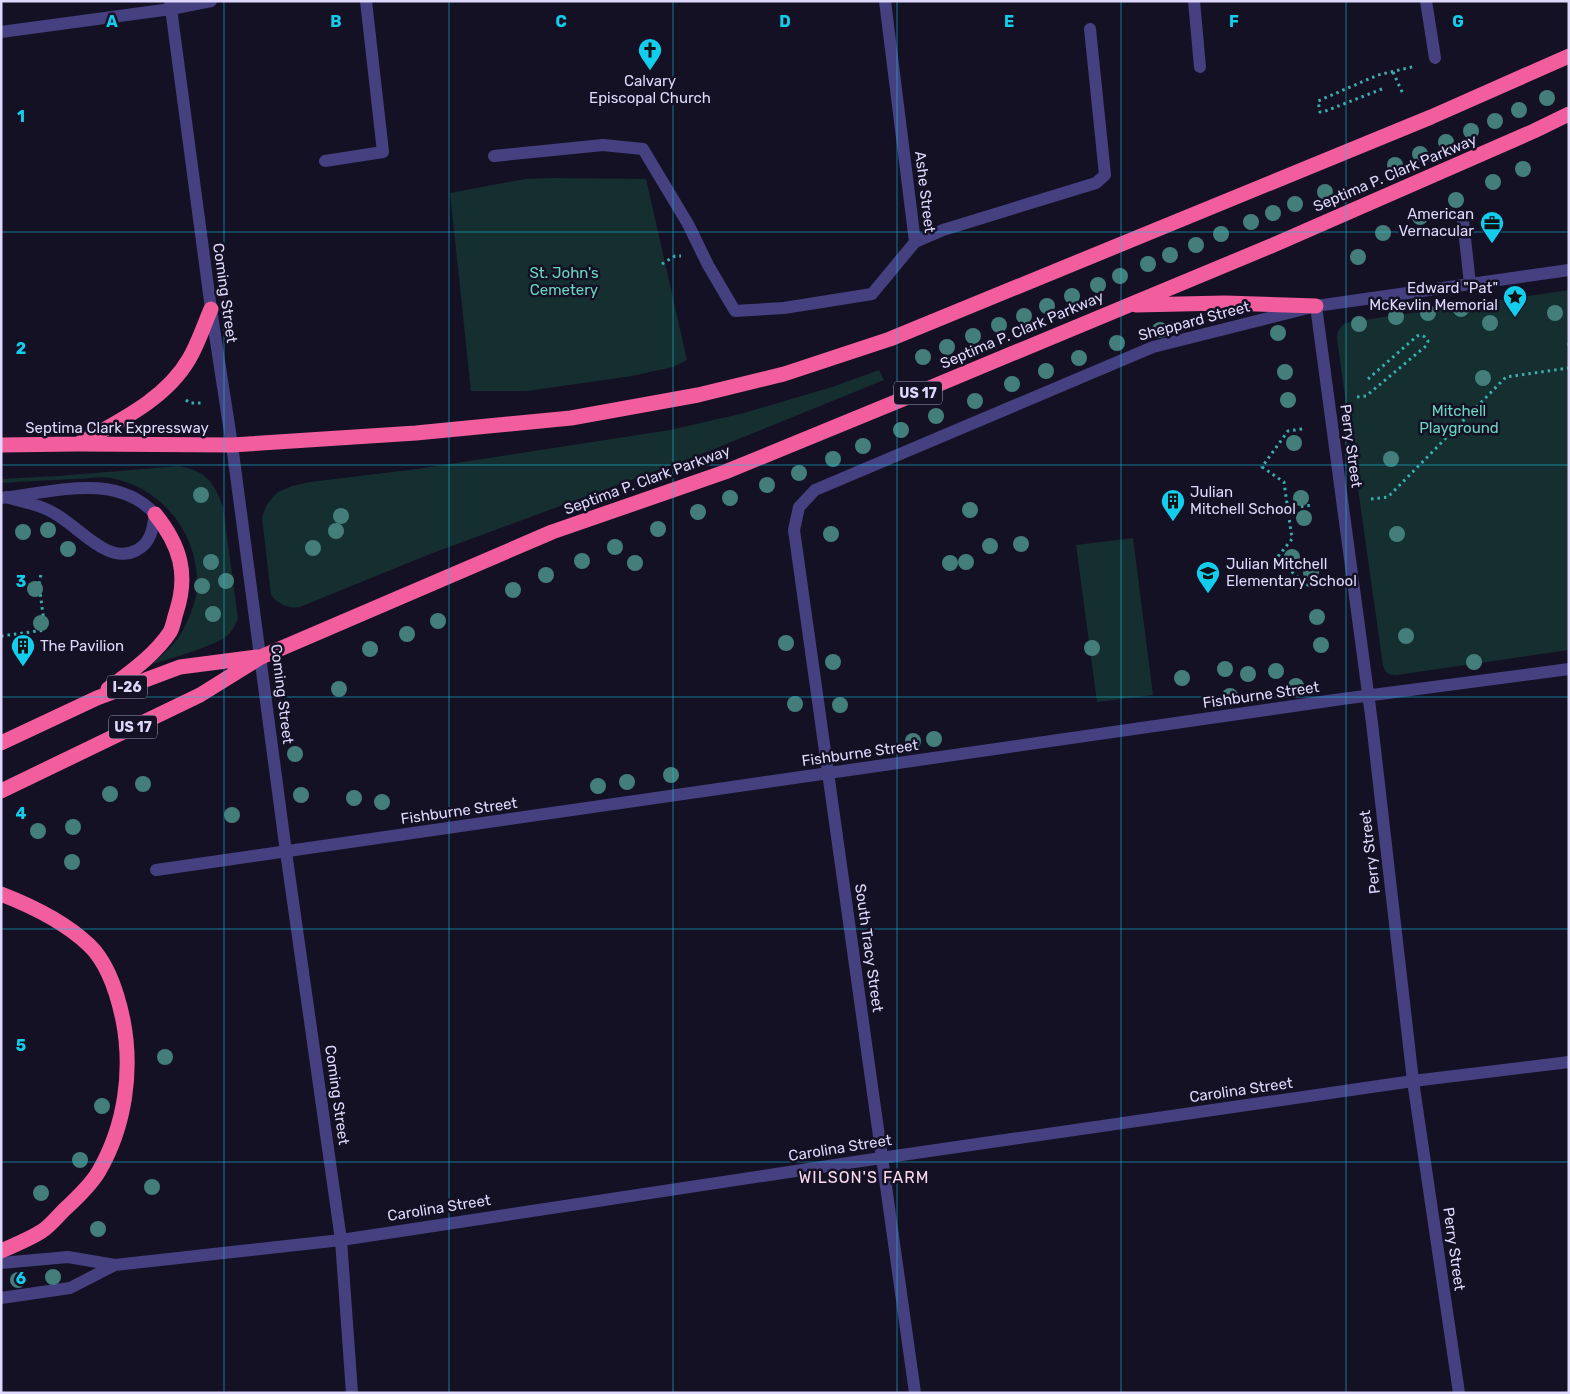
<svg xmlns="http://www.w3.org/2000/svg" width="1570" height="1394" font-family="Rubik,sans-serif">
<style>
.green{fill:#152e2f}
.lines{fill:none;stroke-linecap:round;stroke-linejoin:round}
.path{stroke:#39afad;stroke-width:3;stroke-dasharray:2.5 4;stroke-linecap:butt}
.minor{stroke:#454080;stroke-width:12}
.highway{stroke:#f25d9e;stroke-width:15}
.tree{fill:#437e7a}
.grid{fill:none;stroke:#13cded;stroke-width:1;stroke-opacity:0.55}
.labels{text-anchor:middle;stroke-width:5;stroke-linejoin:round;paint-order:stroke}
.shield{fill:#151125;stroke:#a29cbc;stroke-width:1}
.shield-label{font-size:14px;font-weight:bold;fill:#ded8fc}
.poi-label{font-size:15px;fill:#ded8fc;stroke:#151125;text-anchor:start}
.street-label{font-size:15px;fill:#ded8fc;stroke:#151125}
.park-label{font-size:15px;fill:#69d7c0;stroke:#151125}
.neighbourhood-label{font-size:16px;letter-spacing:1px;fill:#fcdaee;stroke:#151125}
.grid-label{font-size:16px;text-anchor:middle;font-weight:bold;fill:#13cded;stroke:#151125;stroke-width:5;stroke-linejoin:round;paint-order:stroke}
</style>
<rect width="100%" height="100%" fill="#151125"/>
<path class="green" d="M553,178L646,179L687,360L673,367L632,376L527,391H471L450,193L525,179Z
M1569,290V650L1397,675C1389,675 1386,674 1383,666L1337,339C1337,330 1341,324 1350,322Z
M879,370L884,380L704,453L430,554L300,607C288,609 278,604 271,595L262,518L266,506L273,497L278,492L292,486L310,482L417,469L670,430L744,413L832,387Z
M179,466C206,471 214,482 223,507L238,619C235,625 232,632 227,636C210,648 172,658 152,664C163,654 178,642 184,628C191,615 197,598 197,584C198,533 161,487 111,478C101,476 88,479 77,479C52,480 27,481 1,483V479L58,476Z
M1133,538L1153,695L1097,702L1076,545Z"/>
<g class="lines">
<path class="path" d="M1393,72L1403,94
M1382,89L1323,112H1320L1318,101L1378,75L1416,66
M662,264L675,256H681
M1569,343V349
M1357,397L1366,396L1426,346L1428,341L1425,337L1421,335L1417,336L1368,379
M186,400L190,403H201
M1302,429L1288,431L1262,467L1284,482L1292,539L1276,559L1308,585L1325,583
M1371,499L1388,497L1506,377L1569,368
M1288,508L1313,505
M1,636L45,630L39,584L41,574"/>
<path class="minor" d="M170,1L211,309L232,445L286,852L341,1240L352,1393
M1194,1L1200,67
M1426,1L1435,58
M1,32L171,9L211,1
M494,156L603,145L643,149L688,224L708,265L735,311L784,308L872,294L915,242L885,1
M325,161L383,152L366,1
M1463,220L1470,284
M915,242L943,230L1096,183L1105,175L1090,29
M1316,306L1372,723L1413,1081L1459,1393
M1,498C52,493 115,471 155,514C153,528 151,543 137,550C109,566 80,528 57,515C42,505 23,502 6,497
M156,870L1342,699L1569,669
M1,1263L68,1257L115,1265L341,1240L881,1158L1413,1081L1569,1062
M1,1298L70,1288L115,1265
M915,1393L794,530L799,507L815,490L1153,347L1316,306L1569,270"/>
<path class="highway" d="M1136,305L1225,303L1316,306
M80,443C119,421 166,399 189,359C198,344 204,325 211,309
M1,445L78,444L232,445L416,433L571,418L698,395L784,374L890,339L1431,117L1569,56
M108,689C129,673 155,655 170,632C173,627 174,619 176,613C189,574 180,545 155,514
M1,743L97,698L180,667L257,657
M1,791L200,695L261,657L552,532L725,472L920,392L1271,246L1534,131L1569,114
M1,894C32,906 65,922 89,945C108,963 118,996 123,1020C133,1071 125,1126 99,1171C91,1185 76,1199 64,1210C57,1217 50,1226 42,1231C30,1239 14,1245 1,1251"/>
</g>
<g class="tree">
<circle cx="1547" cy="98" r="8"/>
<circle cx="1519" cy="110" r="8"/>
<circle cx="1495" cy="121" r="8"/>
<circle cx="1471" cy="131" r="8"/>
<circle cx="1446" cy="142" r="8"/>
<circle cx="1420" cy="154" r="8"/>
<circle cx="1395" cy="165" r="8"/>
<circle cx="1523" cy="169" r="8"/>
<circle cx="1493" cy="182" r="8"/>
<circle cx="1325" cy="192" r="8"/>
<circle cx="1456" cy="200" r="8"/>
<circle cx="1295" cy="204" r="8"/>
<circle cx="1273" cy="213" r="8"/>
<circle cx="1420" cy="217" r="8"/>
<circle cx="1251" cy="222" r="8"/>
<circle cx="1383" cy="233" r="8"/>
<circle cx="1221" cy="234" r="8"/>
<circle cx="1196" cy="245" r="8"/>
<circle cx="1170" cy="255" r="8"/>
<circle cx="1358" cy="257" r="8"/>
<circle cx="1148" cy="264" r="8"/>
<circle cx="1120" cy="276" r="8"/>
<circle cx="1098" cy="285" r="8"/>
<circle cx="1072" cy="296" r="8"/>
<circle cx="1047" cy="306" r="8"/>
<circle cx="1461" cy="309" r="8"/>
<circle cx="1428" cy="313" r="8"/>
<circle cx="1555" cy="313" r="8"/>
<circle cx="1024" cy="316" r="8"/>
<circle cx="1396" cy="317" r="8"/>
<circle cx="1490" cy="323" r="8"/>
<circle cx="1359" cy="324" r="8"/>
<circle cx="999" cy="325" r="8"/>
<circle cx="1160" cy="330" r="8"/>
<circle cx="1278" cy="333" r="8"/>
<circle cx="973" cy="336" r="8"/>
<circle cx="1117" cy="343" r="8"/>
<circle cx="947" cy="347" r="8"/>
<circle cx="923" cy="357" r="8"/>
<circle cx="1079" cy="358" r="8"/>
<circle cx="1046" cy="371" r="8"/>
<circle cx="1285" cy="372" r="8"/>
<circle cx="1483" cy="378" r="8"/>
<circle cx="1012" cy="384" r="8"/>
<circle cx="1288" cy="400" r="8"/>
<circle cx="975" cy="401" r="8"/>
<circle cx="936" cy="416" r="8"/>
<circle cx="901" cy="430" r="8"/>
<circle cx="1294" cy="443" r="8"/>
<circle cx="863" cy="446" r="8"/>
<circle cx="833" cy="459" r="8"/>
<circle cx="1391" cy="459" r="8"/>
<circle cx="799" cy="473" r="8"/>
<circle cx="767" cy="485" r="8"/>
<circle cx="201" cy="495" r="8"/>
<circle cx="730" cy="498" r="8"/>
<circle cx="1301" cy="498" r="8"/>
<circle cx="970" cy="510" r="8"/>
<circle cx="698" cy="512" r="8"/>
<circle cx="341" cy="516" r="8"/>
<circle cx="1304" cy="518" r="8"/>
<circle cx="658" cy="529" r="8"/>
<circle cx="48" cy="530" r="8"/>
<circle cx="336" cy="531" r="8"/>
<circle cx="23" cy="532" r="8"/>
<circle cx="831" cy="534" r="8"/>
<circle cx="1397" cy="534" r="8"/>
<circle cx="1021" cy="544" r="8"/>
<circle cx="990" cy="546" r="8"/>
<circle cx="615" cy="547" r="8"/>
<circle cx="313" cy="548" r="8"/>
<circle cx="68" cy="549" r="8"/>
<circle cx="1292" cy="557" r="8"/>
<circle cx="582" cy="561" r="8"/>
<circle cx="211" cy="562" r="8"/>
<circle cx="966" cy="562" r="8"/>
<circle cx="635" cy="563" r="8"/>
<circle cx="950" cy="563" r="8"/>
<circle cx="1311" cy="573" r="8"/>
<circle cx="546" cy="575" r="8"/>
<circle cx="226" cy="581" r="8"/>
<circle cx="202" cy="586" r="8"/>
<circle cx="35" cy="589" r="8"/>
<circle cx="513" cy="590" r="8"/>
<circle cx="213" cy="614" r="8"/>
<circle cx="1317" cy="617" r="8"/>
<circle cx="438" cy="621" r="8"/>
<circle cx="41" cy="623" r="8"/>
<circle cx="407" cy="634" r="8"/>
<circle cx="1406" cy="636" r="8"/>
<circle cx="786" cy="643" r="8"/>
<circle cx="1321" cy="645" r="8"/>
<circle cx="1092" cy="648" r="8"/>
<circle cx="370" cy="649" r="8"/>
<circle cx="833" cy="662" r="8"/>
<circle cx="1474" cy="662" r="8"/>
<circle cx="1225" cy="669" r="8"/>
<circle cx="1276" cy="671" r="8"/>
<circle cx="1248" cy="674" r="8"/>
<circle cx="1182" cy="678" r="8"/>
<circle cx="1296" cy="686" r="8"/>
<circle cx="339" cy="689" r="8"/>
<circle cx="1230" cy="696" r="8"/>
<circle cx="795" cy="704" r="8"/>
<circle cx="840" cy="705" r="8"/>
<circle cx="934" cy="739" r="8"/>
<circle cx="913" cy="741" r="8"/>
<circle cx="295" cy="754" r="8"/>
<circle cx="671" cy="775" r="8"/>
<circle cx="627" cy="782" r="8"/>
<circle cx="143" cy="784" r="8"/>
<circle cx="598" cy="786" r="8"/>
<circle cx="110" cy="794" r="8"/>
<circle cx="301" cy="795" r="8"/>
<circle cx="354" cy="798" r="8"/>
<circle cx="382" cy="802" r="8"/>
<circle cx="232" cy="815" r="8"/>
<circle cx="73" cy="827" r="8"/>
<circle cx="38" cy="831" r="8"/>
<circle cx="72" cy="862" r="8"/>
<circle cx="165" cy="1057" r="8"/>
<circle cx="102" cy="1106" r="8"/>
<circle cx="80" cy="1160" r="8"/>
<circle cx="152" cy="1187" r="8"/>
<circle cx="41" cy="1193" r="8"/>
<circle cx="98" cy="1229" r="8"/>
<circle cx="53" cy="1277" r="8"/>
<circle cx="18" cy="1280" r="8"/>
</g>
<path class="grid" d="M224,1V1393M449,1V1393M673,1V1393M897,1V1393M1121,1V1393M1346,1V1393M1,232H1569M1,465H1569M1,697H1569M1,929H1569M1,1162H1569"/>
<defs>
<g id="church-pin" transform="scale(1.25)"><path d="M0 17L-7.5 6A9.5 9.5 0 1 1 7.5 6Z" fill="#13cded" stroke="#151125"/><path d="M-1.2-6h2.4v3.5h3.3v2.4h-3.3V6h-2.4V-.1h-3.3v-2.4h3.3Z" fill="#111"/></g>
<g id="office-pin" transform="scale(1.25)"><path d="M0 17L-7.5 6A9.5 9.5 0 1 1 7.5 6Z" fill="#13cded" stroke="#151125"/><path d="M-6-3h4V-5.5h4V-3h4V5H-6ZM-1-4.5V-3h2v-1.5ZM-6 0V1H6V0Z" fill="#111"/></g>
<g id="sight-pin" transform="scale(1.25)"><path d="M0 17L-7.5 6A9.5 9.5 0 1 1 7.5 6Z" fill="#13cded" stroke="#151125"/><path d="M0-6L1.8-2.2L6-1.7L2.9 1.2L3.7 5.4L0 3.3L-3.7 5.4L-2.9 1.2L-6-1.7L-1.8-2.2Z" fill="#111"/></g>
<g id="building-pin" transform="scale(1.25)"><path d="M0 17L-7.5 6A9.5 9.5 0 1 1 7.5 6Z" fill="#13cded" stroke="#151125"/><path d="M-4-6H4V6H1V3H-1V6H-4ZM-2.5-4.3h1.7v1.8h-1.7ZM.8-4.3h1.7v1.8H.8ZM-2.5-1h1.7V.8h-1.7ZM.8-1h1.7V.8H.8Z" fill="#111"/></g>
<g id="school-pin" transform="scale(1.25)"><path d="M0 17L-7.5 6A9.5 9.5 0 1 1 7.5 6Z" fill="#13cded" stroke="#151125"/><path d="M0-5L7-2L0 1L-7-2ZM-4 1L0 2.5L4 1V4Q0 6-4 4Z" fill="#111"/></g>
</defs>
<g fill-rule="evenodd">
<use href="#church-pin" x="650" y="50"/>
<use href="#office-pin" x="1492" y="223"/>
<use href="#sight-pin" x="1515" y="297"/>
<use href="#building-pin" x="1173" y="501"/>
<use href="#school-pin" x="1208" y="573"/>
<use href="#building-pin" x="23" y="646"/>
</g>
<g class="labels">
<g class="shield">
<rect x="894" y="381.5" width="48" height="23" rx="4"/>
<rect x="107" y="675.5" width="40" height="23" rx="4"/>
<rect x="109" y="715.5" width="48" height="23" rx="4"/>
</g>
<g class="shield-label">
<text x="918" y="398">US 17</text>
<text x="127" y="692">I-26</text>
<text x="133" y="732">US 17</text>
</g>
<g class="poi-label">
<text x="650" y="86" text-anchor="middle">Calvary<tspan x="650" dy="17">Episcopal Church</tspan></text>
<text x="1474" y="219" text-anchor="end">American<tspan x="1474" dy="17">Vernacular</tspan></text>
<text x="1498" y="293" text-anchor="end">Edward "Pat"<tspan x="1498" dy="17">McKevlin Memorial</tspan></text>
<text x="1190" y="497">Julian<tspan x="1190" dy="17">Mitchell School</tspan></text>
<text x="1226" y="569">Julian Mitchell<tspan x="1226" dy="17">Elementary School</tspan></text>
<text x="40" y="651">The Pavilion</text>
</g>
<g class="street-label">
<text transform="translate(1395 173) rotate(-23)" y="5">Septima P. Clark Parkway</text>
<text transform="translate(925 192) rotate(83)" y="5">Ashe Street</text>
<text transform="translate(225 293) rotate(82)" y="5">Coming Street</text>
<text transform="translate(1194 321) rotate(-15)" y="5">Sheppard Street</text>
<text transform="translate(1022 330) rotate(-23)" y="5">Septima P. Clark Parkway</text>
<text x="117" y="433">Septima Clark Expressway</text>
<text transform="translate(1351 446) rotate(82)" y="5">Perry Street</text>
<text transform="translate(647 480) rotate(-20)" y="5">Septima P. Clark Parkway</text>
<text transform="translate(282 694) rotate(83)" y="5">Coming Street</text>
<text transform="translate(1261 695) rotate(-8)" y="5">Fishburne Street</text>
<text transform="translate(860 753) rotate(-8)" y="5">Fishburne Street</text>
<text transform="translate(459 811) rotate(-8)" y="5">Fishburne Street</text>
<text transform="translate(1370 852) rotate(-97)" y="5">Perry Street</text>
<text transform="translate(869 948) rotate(82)" y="5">South Tracy Street</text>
<text transform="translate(1241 1090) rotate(-8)" y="5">Carolina Street</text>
<text transform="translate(337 1095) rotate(82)" y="5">Coming Street</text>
<text transform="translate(840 1148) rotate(-9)" y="5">Carolina Street</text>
<text transform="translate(439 1208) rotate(-9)" y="5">Carolina Street</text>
<text transform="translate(1454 1249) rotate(82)" y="5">Perry Street</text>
</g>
<g class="park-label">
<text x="564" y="278">St. John's<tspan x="564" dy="17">Cemetery</tspan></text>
<text x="1459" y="416">Mitchell<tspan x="1459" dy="17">Playground</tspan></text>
</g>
<g class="neighbourhood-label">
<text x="864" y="1183">WILSON'S FARM</text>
</g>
</g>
<g class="grid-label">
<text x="112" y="27">A</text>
<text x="336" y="27">B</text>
<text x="561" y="27">C</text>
<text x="785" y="27">D</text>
<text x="1009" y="27">E</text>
<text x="1234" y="27">F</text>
<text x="1458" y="27">G</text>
<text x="21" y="122">1</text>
<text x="21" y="354">2</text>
<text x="21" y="587">3</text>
<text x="21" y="819">4</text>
<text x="21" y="1051">5</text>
<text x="21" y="1284">6</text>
</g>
<rect width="1570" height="1394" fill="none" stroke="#ded8fc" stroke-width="5"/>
</svg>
